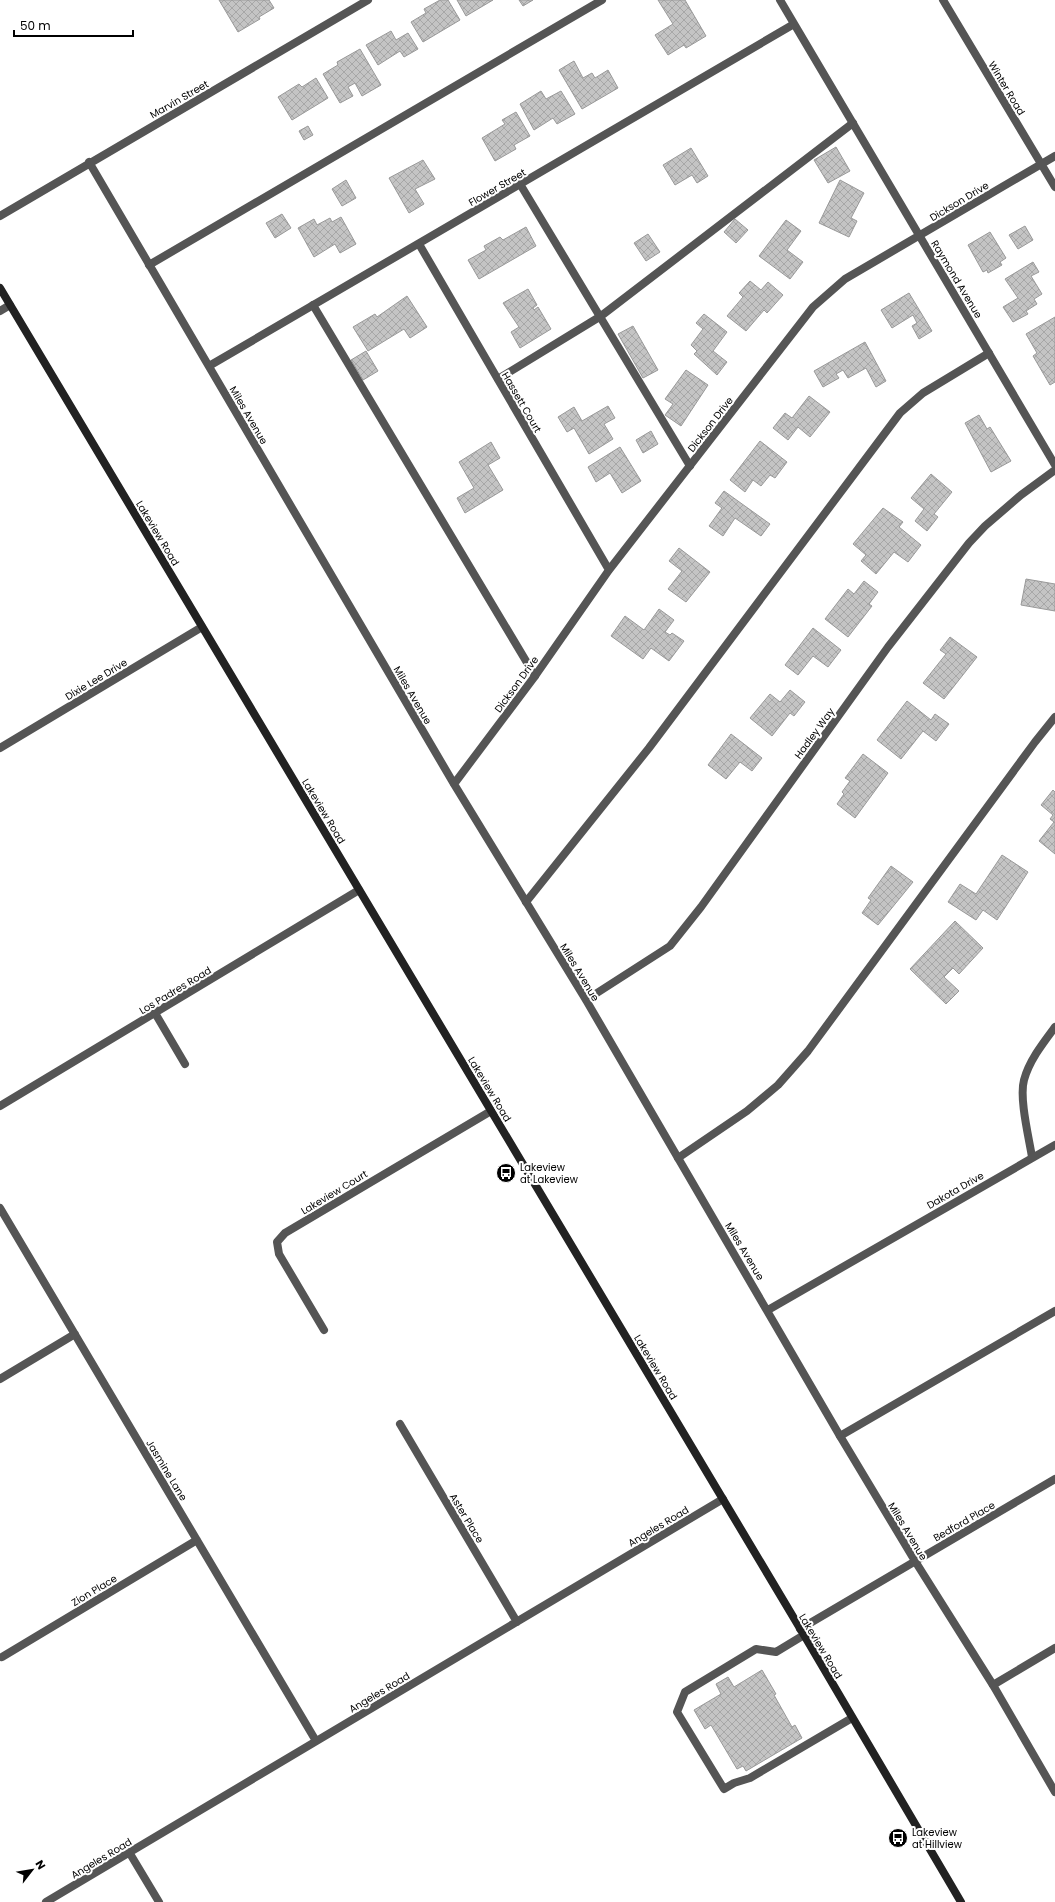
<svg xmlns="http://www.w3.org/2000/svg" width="1055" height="1902" font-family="Poppins,sans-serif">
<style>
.building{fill:url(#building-cross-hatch);stroke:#999}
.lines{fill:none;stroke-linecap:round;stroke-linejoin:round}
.lane{stroke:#555;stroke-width:8}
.street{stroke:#555;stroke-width:8}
.secondary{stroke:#222;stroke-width:8}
.labels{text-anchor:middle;stroke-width:4;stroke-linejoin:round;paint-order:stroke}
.street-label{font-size:10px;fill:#000;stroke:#fff}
.poi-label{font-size:10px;fill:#000;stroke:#fff;text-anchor:start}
</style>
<defs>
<pattern id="building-cross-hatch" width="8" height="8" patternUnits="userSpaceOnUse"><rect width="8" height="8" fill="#c4c4c4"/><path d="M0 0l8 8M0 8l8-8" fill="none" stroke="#a7a7a7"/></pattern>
</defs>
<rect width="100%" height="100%" fill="#fff"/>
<path class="building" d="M219,0H269L274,8L259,17L260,19L238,32Z
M440,0H448L460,20L423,42L411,22L426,13L424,9Z
M457,0H493L466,16Z
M519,0H533L523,6Z
M658,0H685L706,36L686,48L684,45L668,55L655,35L673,24Z
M391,31L396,40L408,33L418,49L404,57L400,51L378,65L366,45Z
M360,49L381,85L362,96L355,83L348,87L353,96L340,103L323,74L338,65L337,62Z
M574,61L583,78L592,73L595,78L608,70L618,88L582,109L559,70Z
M316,78L328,98L292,120L278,97L299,84L302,87Z
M541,91L546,99L561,91L575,114L557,124L553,118L534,130L520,104Z
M516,112L530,136L514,145L516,149L495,161L482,138L505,124L502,120Z
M308,126L313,135L304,140L299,131Z
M836,147L850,171L828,183L814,160Z
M691,148L708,176L697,183L692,175L675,185L663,165Z
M423,160L435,179L415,189L424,204L409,213L389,178Z
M346,180L356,198L342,206L332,189Z
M840,180L864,193L851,218L857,221L849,237L819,223Z
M282,214L291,228L275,238L266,223Z
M341,217L356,244L340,253L335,244L314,257L298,228L314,219L317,225L330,218L332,222Z
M735,219L748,230L736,243L724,232Z
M786,220L801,231L787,250L803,262L790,279L759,256Z
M1025,226L1033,240L1018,249L1009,235Z
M526,227L536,246L479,279L468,260L486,250L484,246L500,237L503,240Z
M990,232L1006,258L1000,262L1002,265L988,273L987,270L983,272L968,245Z
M648,234L660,252L646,261L634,243Z
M1033,262L1039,272L1031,276L1042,294L1034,299L1037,304L1026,311L1028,314L1013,322L1003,307L1018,298L1005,279Z
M750,281L761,290L768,282L783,295L767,313L764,310L746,331L727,316L743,297L739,293Z
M528,289L537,305L533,308L534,310L538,307L551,329L520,348L511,332L519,327L503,303Z
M909,293L932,331L919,339L912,326L917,323L913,315L892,328L881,310Z
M407,296L427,327L410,338L404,329L368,351L353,327L375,314L377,317Z
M704,314L727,332L713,351L727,362L717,375L694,354L697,351L691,345L703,329L696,323Z
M1055,317V382L1050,385L1033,356L1037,353L1026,334Z
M633,326L658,370L643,378L618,334Z
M865,342L886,381L876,387L866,368L848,378L843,370L836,374L839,378L823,387L814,371Z
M366,351L378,371L363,380L351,360Z
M686,370L708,385L681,426L665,415L673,404L665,399Z
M809,396L830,412L810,437L798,427L788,440L773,428L785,413L792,418Z
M608,406L615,418L604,424L613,439L589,454L574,428L567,432L558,417L574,407L582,421Z
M979,415L987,429L990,427L1011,461L991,472L965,423Z
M651,431L658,444L643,453L636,440Z
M760,441L787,462L775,478L770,475L761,486L753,480L745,492L730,480Z
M491,442L500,458L488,465L503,490L465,513L457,498L474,488L459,462Z
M620,447L641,481L622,493L610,473L596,482L588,467Z
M931,474L952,492L934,514L938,517L927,531L915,521L924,509L911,498Z
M724,491L770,524L761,536L735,518L723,536L709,526L722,508L715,503Z
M883,508L903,522L899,527L921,545L908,562L894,552L876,574L861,561L866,555L853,544Z
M679,548L710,572L686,602L668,589L682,571L669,561Z
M1026,579L1055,584V611L1021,605Z
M864,581L878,592L869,604L872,606L848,637L825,619L848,589L854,594Z
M659,609L674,620L665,632L670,635L672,633L684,641L669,661L651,648L643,659L611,636L625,616L644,630Z
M813,628L841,650L828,667L813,656L798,675L785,665Z
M950,637L977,657L944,699L923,683L946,654L940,650Z
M790,690L805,702L794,716L790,713L772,736L750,718L770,694L780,702Z
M907,701L931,720L935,714L949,724L936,741L923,731L901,759L877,740Z
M731,734L762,758L752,771L740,762L726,779L708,765Z
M863,754L888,773L855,818L837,804L844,794L842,792L850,781L845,778Z
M1053,790L1055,792V854L1039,841L1054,822L1050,819L1053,815L1041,805Z
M1002,855L1028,872L997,920L983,910L976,920L948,902L960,884L976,894Z
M891,866L913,882L878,925L862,913L871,900L868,898Z
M955,921L983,948L959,974L953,968L944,977L959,991L946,1004L910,969Z
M762,1670L776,1694L774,1695L792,1727L795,1725L802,1738L746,1771L743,1766L737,1769L711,1725L705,1729L694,1710L721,1694L716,1684L728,1677L734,1687Z"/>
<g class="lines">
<path class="lane" d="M520,184L690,466
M149,265L602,0
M313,305L535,676
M498,379L601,316L853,123
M526,902L649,748L900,413L923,393L989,353
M678,1158L747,1111L778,1085L808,1051L1035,742L1055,717
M840,1436L1055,1311
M804,1635L776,1652L756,1649L685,1692L677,1712L724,1789L734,1783L750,1778L852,1718
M993,1685L1055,1648"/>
<path class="street" d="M780,0L1055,465
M943,0L1055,187
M89,162L454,784L586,1000L840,1436L915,1561L993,1685L1055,1792
M0,216L368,0
M419,244L609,570
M0,311L10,305
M209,366L794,24
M0,748L202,627
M454,784L535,676L609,570L813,307L845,279L1055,156
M586,1000L670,946L701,907L888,647L969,543L985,526L1021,495L1055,470
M155,1013L185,1064
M0,1106L359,890
M1032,1157C1029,1138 1019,1098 1024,1080C1029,1061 1043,1043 1055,1027
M0,1208L316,1741
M768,1310L1055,1145
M324,1330L279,1254L277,1242L285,1233L491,1111
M0,1379L75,1334
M400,1424L517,1622
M800,1629L1055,1479
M2,1657L197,1540
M129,1852L159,1902
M46,1902L723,1499"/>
<path class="secondary" d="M0,288L804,1635L961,1902"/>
</g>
<defs>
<g id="bus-disc" transform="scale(1)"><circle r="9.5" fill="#000" stroke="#fff"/><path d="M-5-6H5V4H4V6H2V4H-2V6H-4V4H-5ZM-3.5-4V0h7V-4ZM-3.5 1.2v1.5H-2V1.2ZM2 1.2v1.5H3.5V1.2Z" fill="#fff"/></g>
</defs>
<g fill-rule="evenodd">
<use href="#bus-disc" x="506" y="1173"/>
<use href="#bus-disc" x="898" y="1838"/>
</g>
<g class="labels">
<g class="street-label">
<text transform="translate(1007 88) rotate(59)" y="4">Winter Road</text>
<text transform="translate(179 99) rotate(-30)" y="4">Marvin Street</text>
<text transform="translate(497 187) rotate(-30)" y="4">Flower Street</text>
<text transform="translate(959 201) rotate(-31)" y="4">Dickson Drive</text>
<text transform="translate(957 279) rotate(59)" y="4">Raymond Avenue</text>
<text transform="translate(522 402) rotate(60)" y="4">Hassett Court</text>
<text transform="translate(249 415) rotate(60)" y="4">Miles Avenue</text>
<text transform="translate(710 424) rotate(-52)" y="4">Dickson Drive</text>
<text transform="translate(158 533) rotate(59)" y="4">Lakeview Road</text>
<text transform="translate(96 679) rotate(-31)" y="4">Dixie Lee Drive</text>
<text transform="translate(516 684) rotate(-54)" y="4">Dickson Drive</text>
<text transform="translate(413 695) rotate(60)" y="4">Miles Avenue</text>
<text transform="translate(814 733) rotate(-54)" y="4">Hadley Way</text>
<text transform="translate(324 811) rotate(59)" y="4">Lakeview Road</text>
<text transform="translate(580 972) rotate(59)" y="4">Miles Avenue</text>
<text transform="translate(175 990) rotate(-31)" y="4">Los Padres Road</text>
<text transform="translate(490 1089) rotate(59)" y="4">Lakeview Road</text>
<text transform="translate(955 1190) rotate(-30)" y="4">Dakota Drive</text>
<text transform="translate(334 1192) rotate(-31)" y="4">Lakeview Court</text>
<text transform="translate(745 1251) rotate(59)" y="4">Miles Avenue</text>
<text transform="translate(656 1367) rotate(59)" y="4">Lakeview Road</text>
<text transform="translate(167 1470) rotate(59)" y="4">Jasmine Lane</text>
<text transform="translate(467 1518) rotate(59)" y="4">Aster Place</text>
<text transform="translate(964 1521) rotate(-30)" y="4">Bedford Place</text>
<text transform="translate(658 1526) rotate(-31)" y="4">Angeles Road</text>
<text transform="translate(908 1531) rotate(59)" y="4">Miles Avenue</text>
<text transform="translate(94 1590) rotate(-31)" y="4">Zion Place</text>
<text transform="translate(821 1646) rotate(59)" y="4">Lakeview Road</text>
<text transform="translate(379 1692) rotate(-31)" y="4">Angeles Road</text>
<text transform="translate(101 1858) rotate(-31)" y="4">Angeles Road</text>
</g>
<g class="poi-label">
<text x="520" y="1171">Lakeview<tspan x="520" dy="12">at Lakeview</tspan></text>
<text x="912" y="1836">Lakeview<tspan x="912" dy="12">at Hillview</tspan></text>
</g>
</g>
<g transform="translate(32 1870) rotate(59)" stroke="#ffffff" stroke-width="3" paint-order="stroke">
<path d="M0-3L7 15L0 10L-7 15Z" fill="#000000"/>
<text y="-6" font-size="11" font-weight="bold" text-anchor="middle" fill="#000000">N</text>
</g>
<path d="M14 30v6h119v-6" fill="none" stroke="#000000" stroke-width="2"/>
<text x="20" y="30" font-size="12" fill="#000000" stroke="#ffffff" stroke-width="3" paint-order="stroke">50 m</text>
</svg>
